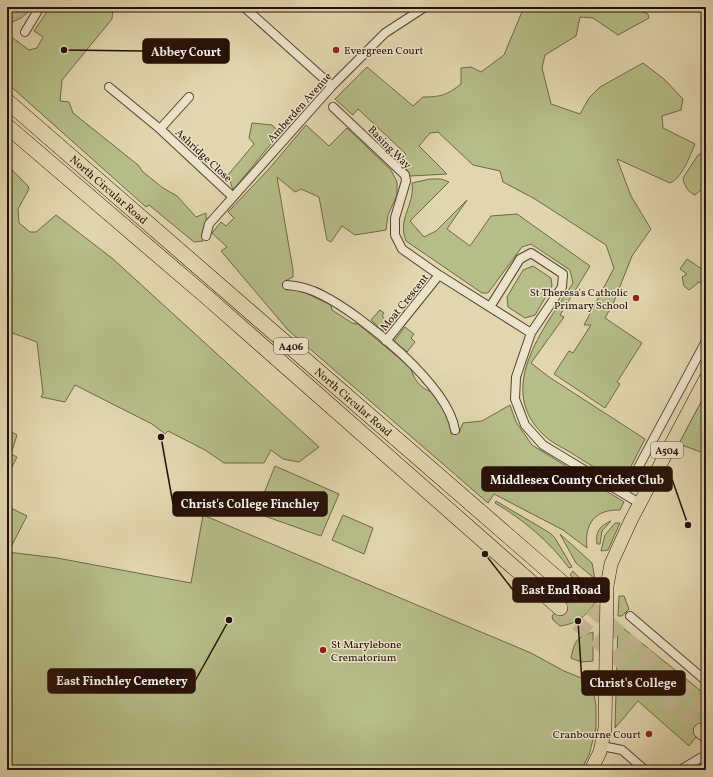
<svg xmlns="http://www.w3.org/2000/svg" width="713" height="777" font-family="Vollkorn,serif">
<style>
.green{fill:#b6bd88;stroke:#6e6647}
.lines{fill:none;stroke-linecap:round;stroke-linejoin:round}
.highway-tunnel{stroke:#c5b895;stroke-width:15;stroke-dasharray:15 8;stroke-linecap:butt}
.street-casing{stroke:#544130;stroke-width:10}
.primary-casing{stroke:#250f06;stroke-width:14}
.highway-casing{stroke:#250f06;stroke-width:16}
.street{stroke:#ece4ca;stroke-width:8}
.primary{stroke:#e1d6ae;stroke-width:13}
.highway{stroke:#e1d6ae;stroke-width:15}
.poi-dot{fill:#8f2418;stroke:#ece4ca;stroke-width:1.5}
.labels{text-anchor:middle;stroke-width:3;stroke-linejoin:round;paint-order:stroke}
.shield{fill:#ece4ca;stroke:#614f41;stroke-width:1}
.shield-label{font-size:10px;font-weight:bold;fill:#250f06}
.poi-label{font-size:11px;fill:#250f06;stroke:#ece4ca;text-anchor:start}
.street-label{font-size:11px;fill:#250f06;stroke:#ece4ca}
.leader{fill:none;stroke:#250f06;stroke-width:1.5}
.callout-dot{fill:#250f06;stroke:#ece4ca;stroke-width:1.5}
.callout{fill:#250f06;stroke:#250f06;stroke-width:1.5}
.callout-label{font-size:12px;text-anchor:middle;font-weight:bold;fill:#fff}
</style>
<rect width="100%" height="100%" fill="#e1d6ae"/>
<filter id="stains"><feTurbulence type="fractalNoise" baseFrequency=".005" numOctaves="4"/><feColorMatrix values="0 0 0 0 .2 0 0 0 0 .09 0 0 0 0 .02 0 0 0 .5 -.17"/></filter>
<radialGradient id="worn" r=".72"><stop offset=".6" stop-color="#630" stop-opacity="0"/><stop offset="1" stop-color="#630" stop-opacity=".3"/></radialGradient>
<path class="green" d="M7,7H34L21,18L10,23L7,29Z
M50,7H113L112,19L62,80L60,101L69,102L73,113L138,165L143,172L163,188L177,196L196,217L206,213C208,224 201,228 203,241L194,242L149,205L146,207L7,83V37L10,36L29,50L37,48L43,37L34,31Z
M524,7H631L648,14L649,18L618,35L593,18L580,17L576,36L545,55L542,68L551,104L580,114L589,98L600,87L643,63L664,79L683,99L681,110L662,116L663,128L695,144C690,156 682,178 670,183L617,159L631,196L651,229L632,256L613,304L605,318L642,343L617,382L620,384L605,408L554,374L569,351L573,353L591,325H584L614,268L606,245L535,199L503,182L500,171L473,165L438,132L430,133L419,146L447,174L410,176L401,160L406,154L358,109L353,115L335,99L367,67L413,106L423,97C441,97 447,95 461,84V68L471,67L481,72L504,55Z
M252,123L272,125L280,133L233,190L228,175L254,144L249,138Z
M306,125L329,146L347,128L391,170L397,182V195L388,215L386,230L355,235L342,226L331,242L327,240L319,197L301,189L295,192L277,177L293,270V277L285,281L286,290L297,289L331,305L332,310L352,323L358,324L411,368C413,379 421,389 432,392L450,420L451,434L459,433L463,423L482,421L510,405L516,422L532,445L624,502L620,510C595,509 584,524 587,548L563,530L494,494L488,503L288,330L221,251L227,247L212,233L221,222L226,226L234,218L228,212L269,169Z
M706,152V186L695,195C688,192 684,185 683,178L698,155Z
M7,165L28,186L29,189L18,209L19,223L30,232H36L56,215L113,259L319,447L299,462L283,459L271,450L264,463H224L205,450L168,431L165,434L152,424L75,385L65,402L41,397L43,393L37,342L7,331Z
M430,179H441L449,182L410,221L424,237L436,231L467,200L447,229L470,246L491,216L517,214L590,266L560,315L564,317L531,363L549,377L645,439L622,484C605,474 587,463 570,452C563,448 553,443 547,438C492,390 544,329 573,283L570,270L531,244L522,247L488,293H482L406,241C397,218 415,206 412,183Z
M687,259L706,272V280L704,284L699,282L689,290L684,286L682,277L687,274L680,269Z
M533,266L551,278L552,286L535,315L525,318L508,307L507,297L523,270Z
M380,310L384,313L382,316L390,324L383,331L371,320Z
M405,327L414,334L411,338L415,342L407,352L394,341Z
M706,382V457L701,452L676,443Z
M7,429L17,435L11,454L17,457L7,477Z
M275,466L339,494L321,536L256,513Z
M496,501L550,533L555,538L572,567L569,568C549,541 524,520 495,503Z
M7,506L27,516L11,547L7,545Z
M203,515L531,653L564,671L584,679L593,688L596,706V728L589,755L581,770H7V552L57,558L191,583Z
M343,515L373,528L364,554L332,540Z
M611,521L602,531L600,544H597C595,531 600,526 611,521Z
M615,523H620L608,550L601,551L605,535Z
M560,534L592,563L595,579L576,563Z
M573,571L593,593L595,603C586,616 577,624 560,626L553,620L552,616L581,585L570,575Z
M619,596H624L629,609L622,616H618Z
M618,624L706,695V724L689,746L638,701L615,728Z
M593,632V661L581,662L571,658C575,640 576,638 593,632Z"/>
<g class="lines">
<path class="highway-tunnel" d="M574,593L706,709
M560,608L701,731"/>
<g class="street-casing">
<path id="street" d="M244,7L332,86
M25,32L40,7
M109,87L160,129L233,197
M333,107L405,175L406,181L395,218V235L402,249L439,275L531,333L516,377L515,399L525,425L543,445L639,503
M160,129L189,97
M206,236L209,224L332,86L385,33L425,7
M287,285C300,286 311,289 322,295C362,315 448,385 455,430
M490,307L520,259L531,253L563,274L562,287L531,333
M386,341L439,275
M624,494L706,341
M630,616L706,681
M602,746L622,750L645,770
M680,770L702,757"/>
</g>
<g class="primary-casing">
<path id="primary" d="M591,770L600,752L605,728L607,586L611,564L631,520L706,378"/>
</g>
<g class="highway-casing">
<g id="highway">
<path id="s1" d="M7,101L574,593"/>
<path d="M7,126L208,298L560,608"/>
<path d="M701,731L706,735"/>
</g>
</g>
<use href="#street" class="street"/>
<use href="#primary" class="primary"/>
<use href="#highway" class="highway"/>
</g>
<g class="poi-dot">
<circle cx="336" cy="50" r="4"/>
<circle cx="636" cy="298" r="4"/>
<circle cx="323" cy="650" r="4"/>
<circle cx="649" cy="734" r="4"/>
</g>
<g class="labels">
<g class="shield">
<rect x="274" y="338" width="34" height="16" rx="3"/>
<rect x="651" y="442" width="32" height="16" rx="3"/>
</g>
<g class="shield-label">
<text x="291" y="350">A406</text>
<text x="667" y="454">A504</text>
</g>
<g class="poi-label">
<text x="344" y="54">Evergreen Court</text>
<text x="628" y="296" text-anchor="end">St Theresa's Catholic<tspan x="628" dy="13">Primary School</tspan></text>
<text x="331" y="648">St Marylebone<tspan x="331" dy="13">Crematorium</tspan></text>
<text x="641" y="738" text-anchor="end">Cranbourne Court</text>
</g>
<g class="street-label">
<text transform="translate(299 107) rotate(-48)" y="4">Amberden Avenue</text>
<text transform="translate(390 147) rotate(45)" y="4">Basing Way</text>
<text transform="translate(204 155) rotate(43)" y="4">Ashridge Close</text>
<text dy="4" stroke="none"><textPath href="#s1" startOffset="135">North Circular Road</textPath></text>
<text transform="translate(404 302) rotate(-51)" y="4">Moat Crescent</text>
<text dy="4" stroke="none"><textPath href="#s1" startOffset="459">North Circular Road</textPath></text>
</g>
</g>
<path class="leader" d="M64 50L143 51M688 525L672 479M161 437L173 504M485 554L513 590M229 620L195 681M578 621L582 683"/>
<g class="callout-dot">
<circle cx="64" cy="50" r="4"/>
<circle cx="688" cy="525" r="4"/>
<circle cx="161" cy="437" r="4"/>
<circle cx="485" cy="554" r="4"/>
<circle cx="229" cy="620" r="4"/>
<circle cx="578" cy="621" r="4"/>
</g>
<g class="callout">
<rect x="143" y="39" width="86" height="24" rx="4"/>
<rect x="482" y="467" width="190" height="24" rx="4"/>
<rect x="173" y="492" width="154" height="24" rx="4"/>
<rect x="513" y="578" width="96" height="24" rx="4"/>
<rect x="48" y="669" width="147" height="24" rx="4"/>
<rect x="582" y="671" width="103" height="24" rx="4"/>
</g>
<g class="callout-label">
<text x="186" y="56">Abbey Court</text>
<text x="577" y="484">Middlesex County Cricket Club</text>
<text x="250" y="508">Christ's College Finchley</text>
<text x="561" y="594">East End Road</text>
<text x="122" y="685">East Finchley Cemetery</text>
<text x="633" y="687">Christ's College</text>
</g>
<rect width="713" height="777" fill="none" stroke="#e1d6ae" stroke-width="24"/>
<rect x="8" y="8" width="697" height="761" fill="none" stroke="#250f06" stroke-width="2"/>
<rect x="12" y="12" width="689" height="753" fill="none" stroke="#250f06"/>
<rect width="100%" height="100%" filter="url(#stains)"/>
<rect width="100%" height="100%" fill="url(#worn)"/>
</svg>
